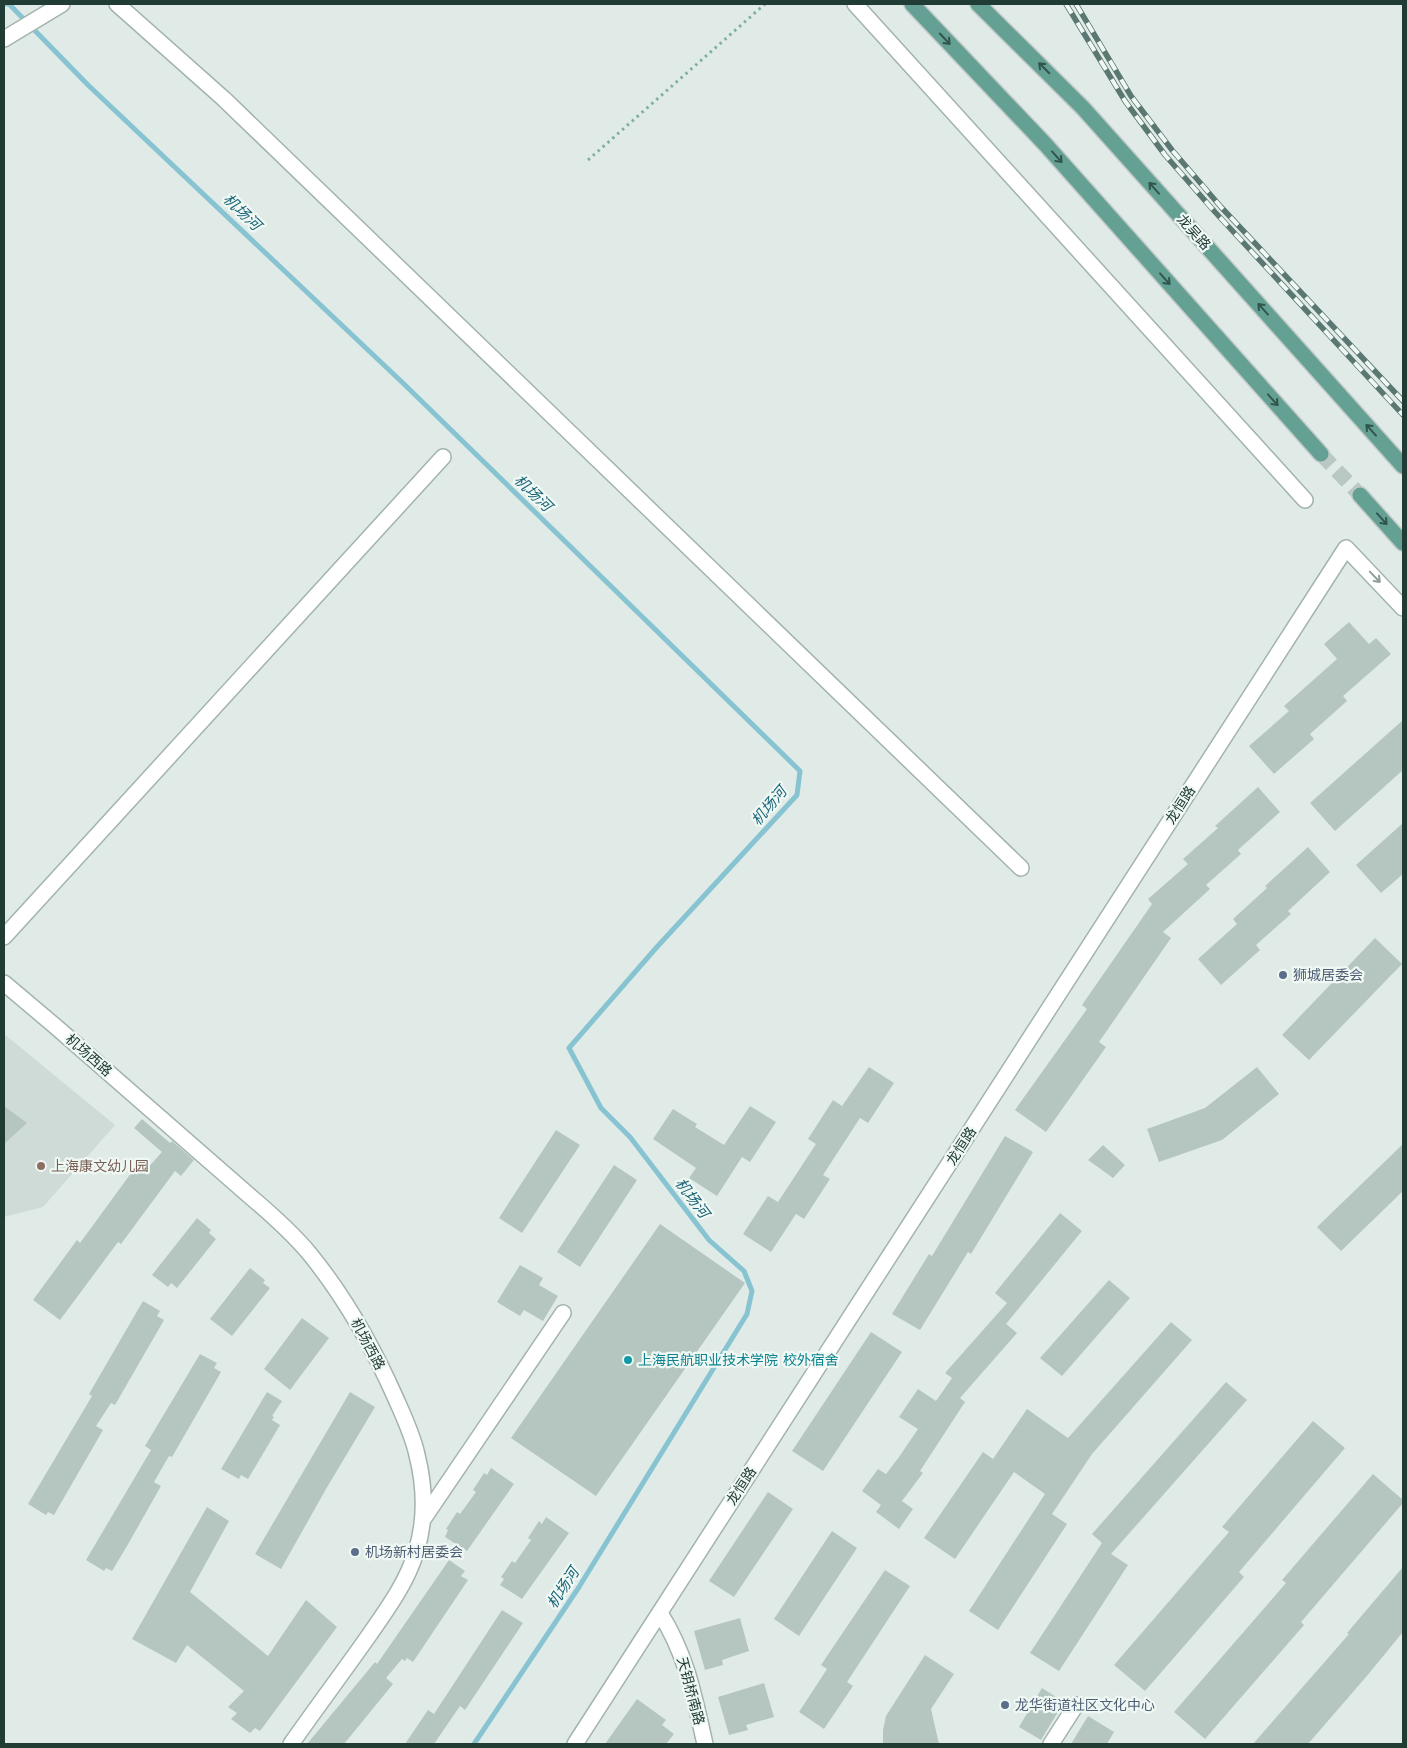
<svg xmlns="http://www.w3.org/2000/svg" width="1407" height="1748" font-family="'Work Sans','Noto Sans SC',sans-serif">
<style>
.built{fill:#cedbd6}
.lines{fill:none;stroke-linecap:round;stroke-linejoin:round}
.stream{stroke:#87c3d1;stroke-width:5}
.building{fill:#b5c6c0}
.major-tunnel{stroke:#bac8c3;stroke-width:15;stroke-dasharray:15 8;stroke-linecap:butt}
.minor-casing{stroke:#a3b3ae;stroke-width:18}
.major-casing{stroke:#c1c8c6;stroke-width:18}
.path{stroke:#80afa2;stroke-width:3;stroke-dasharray:2.5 4;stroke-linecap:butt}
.minor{stroke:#fff;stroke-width:15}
.major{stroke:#64a194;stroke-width:15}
.rail-casing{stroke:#5b7771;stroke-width:5.5}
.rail{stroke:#f0f8f4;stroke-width:4;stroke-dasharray:11;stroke-linecap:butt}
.oneway{stroke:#31554d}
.oneway2{stroke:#909e9a}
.service-dot{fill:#5c6f8a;stroke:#f0f8f4;stroke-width:2}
.education-dot{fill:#8d6e63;stroke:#f0f8f4;stroke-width:2}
.culture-dot{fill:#0f9aa8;stroke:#f0f8f4;stroke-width:2}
.labels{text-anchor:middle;stroke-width:4.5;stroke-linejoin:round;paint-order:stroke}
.street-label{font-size:14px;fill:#203c35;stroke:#f0f8f4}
.service-label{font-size:14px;fill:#4e5e75;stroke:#f0f8f4;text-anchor:start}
.education-label{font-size:14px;fill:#785e54;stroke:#f0f8f4;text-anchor:start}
.culture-label{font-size:14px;fill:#0d838f;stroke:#f0f8f4;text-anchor:start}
.water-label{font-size:15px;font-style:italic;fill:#1a6478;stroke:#f0f8f4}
</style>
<rect width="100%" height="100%" fill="#e0ebe7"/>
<path class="built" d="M4,1034L115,1125L43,1207L4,1217Z"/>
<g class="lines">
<path class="stream" d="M5,4H9L88,85L405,385L800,771L797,795L656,948L569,1048L601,1108L630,1137L709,1240L744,1271L752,1291L747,1314L579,1587L474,1744"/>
</g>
<path class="building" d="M1349,622L1369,644L1376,638L1391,654L1343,696L1347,701L1310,734L1314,739L1274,774L1249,746L1289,711L1284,706L1337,659L1324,644Z
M1403,720V770L1335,831L1310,803Z
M1258,787L1280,812L1238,850L1241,854L1206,885L1210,889L1163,932L1171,938L1099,1042L1106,1047L1046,1132L1015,1110L1087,1009L1082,1005L1152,904L1148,899L1188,864L1183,859L1218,828L1215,826Z
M1403,823V874L1381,893L1356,865Z
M1308,847L1330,872L1288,911L1291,914L1256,945L1260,950L1221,985L1198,959L1237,924L1233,919L1267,888L1265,886Z
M1375,938L1402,964L1309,1060L1282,1035Z
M869,1067L894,1083L868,1123L860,1118L823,1175L830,1179L804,1219L796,1214L771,1252L743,1234L768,1196L778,1202L816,1144L808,1139L833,1100L842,1106Z
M1257,1067L1279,1094L1222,1140L1159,1162L1147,1129L1205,1108Z
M4,1106L27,1123L4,1144Z
M750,1106L776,1122L750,1162L742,1157L717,1196L689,1178L696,1168L653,1139L673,1109L697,1124L695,1127L724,1145Z
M142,1119L170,1143L172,1141L194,1160L181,1176L175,1171L121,1244L118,1242L60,1320L33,1300L77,1240L80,1243L137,1165L145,1171L162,1152L134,1128Z
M556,1130L580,1145L522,1233L499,1218Z
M1005,1136L1033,1152L971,1254L968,1252L920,1330L892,1314L929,1254L932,1256Z
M1403,1144V1191L1341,1251L1317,1227Z
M1103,1145L1125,1165L1113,1178L1088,1160Z
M614,1165L637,1180L580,1267L557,1252Z
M1060,1213L1082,1231L1006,1324L1017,1333L960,1398L965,1402L920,1471L923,1473L902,1501L913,1509L899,1529L876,1512L881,1505L862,1491L878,1469L886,1474L899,1457L918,1429L899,1417L918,1389L936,1401L952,1378L945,1373L1007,1303L995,1293Z
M197,1218L211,1230L209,1233L216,1239L177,1288L171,1283L168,1287L152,1275Z
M660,1224L745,1283L596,1496L511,1438Z
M520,1265L543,1278L539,1285L558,1296L543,1321L524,1310L520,1316L497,1302Z
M250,1268L265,1280L263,1283L270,1288L232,1336L210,1319Z
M1109,1280L1130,1298L1062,1376L1040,1358Z
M143,1301L160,1311L157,1316L164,1320L115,1405L111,1403L96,1426L103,1430L54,1515L48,1512L46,1515L28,1504L92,1396L89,1394Z
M302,1318L329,1338L290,1390L264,1369Z
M1171,1322L1192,1340L1092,1454L1052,1514L1067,1524L998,1630L969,1611L1045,1494L1014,1472L955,1559L924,1538L983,1452L993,1459L1027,1409L1068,1438Z
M871,1332L902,1352L823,1471L792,1451Z
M200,1354L217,1363L214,1368L221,1372L172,1457L169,1456L154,1482L161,1486L127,1546L112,1571L106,1568L104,1571L86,1560L151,1450L145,1446Z
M1226,1382L1247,1400L1111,1554L1128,1565L1059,1671L1030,1653L1102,1543L1092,1534Z
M267,1392L282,1401L272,1416L274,1417L272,1420L280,1425L248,1479L241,1475L239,1479L221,1469Z
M350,1392L375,1407L326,1489L281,1569L255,1554Z
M1313,1421L1345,1448L1239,1572L1244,1577L1145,1691L1114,1665L1229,1532L1222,1527Z
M491,1468L514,1484L467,1551L445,1537L448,1530L446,1529L457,1512L460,1514L476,1492L473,1490L484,1473L487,1475Z
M1373,1474L1403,1500V1503L1301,1622L1304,1625L1205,1739L1174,1712L1286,1583L1282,1580Z
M768,1492L793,1509L734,1597L709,1581Z
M207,1507L229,1521L190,1592L268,1656L306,1600L337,1627L260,1731L255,1728L250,1733L231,1719L237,1713L228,1707L244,1691L187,1645L176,1663L132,1639Z
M546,1517L569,1533L522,1599L500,1585L504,1579L501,1577L512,1561L515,1563L531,1540L528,1538L539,1521L542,1524Z
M832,1531L857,1548L799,1636L774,1619Z
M449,1560L465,1571L461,1576L468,1580L413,1662L407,1658L405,1661L402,1659L386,1678L393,1684L344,1744H307L375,1662L377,1664Z
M1403,1567V1632L1366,1677L1308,1744H1253L1349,1634L1347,1633Z
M885,1570L910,1586L847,1682L853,1686L824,1729L799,1712L827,1669L821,1665Z
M502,1610L523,1623L465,1710L460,1706L434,1744H405L428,1710L434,1714Z
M740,1618L749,1651L722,1660L723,1665L705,1670L694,1631Z
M925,1655L954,1674L931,1709L939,1744H883V1730L886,1716Z
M764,1683L774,1717L746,1725L748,1730L729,1735L718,1697Z
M1042,1688L1064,1702L1041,1740L1019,1727Z
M637,1699L666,1720L662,1725L674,1734L666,1744H605Z
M1088,1716L1114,1732L1107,1744H1071Z"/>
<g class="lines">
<path class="major-tunnel" d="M1321,454L1360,495"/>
<g class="minor-casing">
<path id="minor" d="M117,4L224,99L1021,868
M855,4L1305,500
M4,39L62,4
M4,937L443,457
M4,983L55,1026L252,1198C272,1215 292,1233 309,1253C345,1297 373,1347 396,1399C404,1417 413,1436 417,1455C425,1487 426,1520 416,1552C407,1582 388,1608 370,1634C344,1671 317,1707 291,1744
M424,1518L563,1313
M660,1613C687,1656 694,1696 705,1744
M575,1744L1346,548L1403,608
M1051,1744L1076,1705"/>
</g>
<g class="major-casing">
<path id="major" d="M912,4L1045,144L1321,454
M978,4L1083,108L1403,466
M1360,495L1403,543"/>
</g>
<path class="path" d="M588,160L765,4"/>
<use href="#minor" class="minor"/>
<use href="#major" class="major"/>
<g class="rail-casing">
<path id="rail" d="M1066,4L1125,101L1165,155L1215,212L1403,415
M1076,4L1131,96L1172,150L1221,207L1403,401"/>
</g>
<use href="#rail" class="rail"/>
</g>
<defs><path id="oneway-shaft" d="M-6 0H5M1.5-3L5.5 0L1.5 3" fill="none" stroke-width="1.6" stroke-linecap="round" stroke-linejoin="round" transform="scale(1.25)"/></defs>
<g class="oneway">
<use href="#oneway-shaft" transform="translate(945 39) rotate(47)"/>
<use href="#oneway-shaft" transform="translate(1044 68) rotate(-135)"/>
<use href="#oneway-shaft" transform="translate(1057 157) rotate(48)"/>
<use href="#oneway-shaft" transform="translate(1154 188) rotate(-132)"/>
<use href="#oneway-shaft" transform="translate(1165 279) rotate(48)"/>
<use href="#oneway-shaft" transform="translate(1263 309) rotate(-132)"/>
<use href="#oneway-shaft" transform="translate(1273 400) rotate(48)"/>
<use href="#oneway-shaft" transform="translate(1371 430) rotate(-132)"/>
<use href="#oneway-shaft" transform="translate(1382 519) rotate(48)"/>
</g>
<use class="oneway2" href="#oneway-shaft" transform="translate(1375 577) rotate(46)"/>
<g class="service-dot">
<circle cx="1283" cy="975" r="5"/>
<circle cx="355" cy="1552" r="5"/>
<circle cx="1005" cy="1705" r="5"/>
</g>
<circle class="education-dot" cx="41" cy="1166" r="5"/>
<circle class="culture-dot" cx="628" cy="1360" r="5"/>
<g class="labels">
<g class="street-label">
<text transform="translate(1194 232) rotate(48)" y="5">龙吴路</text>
<text transform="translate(1180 805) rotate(-57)" y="5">龙恒路</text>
<text transform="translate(89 1055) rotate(41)" y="5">机场西路</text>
<text transform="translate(961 1146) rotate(-57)" y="5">龙恒路</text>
<text transform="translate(368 1344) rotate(62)" y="5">机场西路</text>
<text transform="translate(741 1486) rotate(-57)" y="5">龙恒路</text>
<text transform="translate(691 1691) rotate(75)" y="5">天钥桥南路</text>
</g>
<g class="service-label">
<text x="1293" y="980">狮城居委会</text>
<text x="365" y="1557">机场新村居委会</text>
<text x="1015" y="1710">龙华街道社区文化中心</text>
</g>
<g class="education-label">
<text x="51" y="1171">上海康文幼儿园</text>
</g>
<g class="culture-label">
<text x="638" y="1365">上海民航职业技术学院 校外宿舍</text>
</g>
<g class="water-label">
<text transform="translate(242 212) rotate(44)" y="5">机场河</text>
<text transform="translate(533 493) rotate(44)" y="5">机场河</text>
<text transform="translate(769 806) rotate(-50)" y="5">机场河</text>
<text transform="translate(692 1198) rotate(53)" y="5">机场河</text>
<text transform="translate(563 1588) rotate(-57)" y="5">机场河</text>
</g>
</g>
<rect width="1407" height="1748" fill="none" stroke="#203c35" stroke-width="10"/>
</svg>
